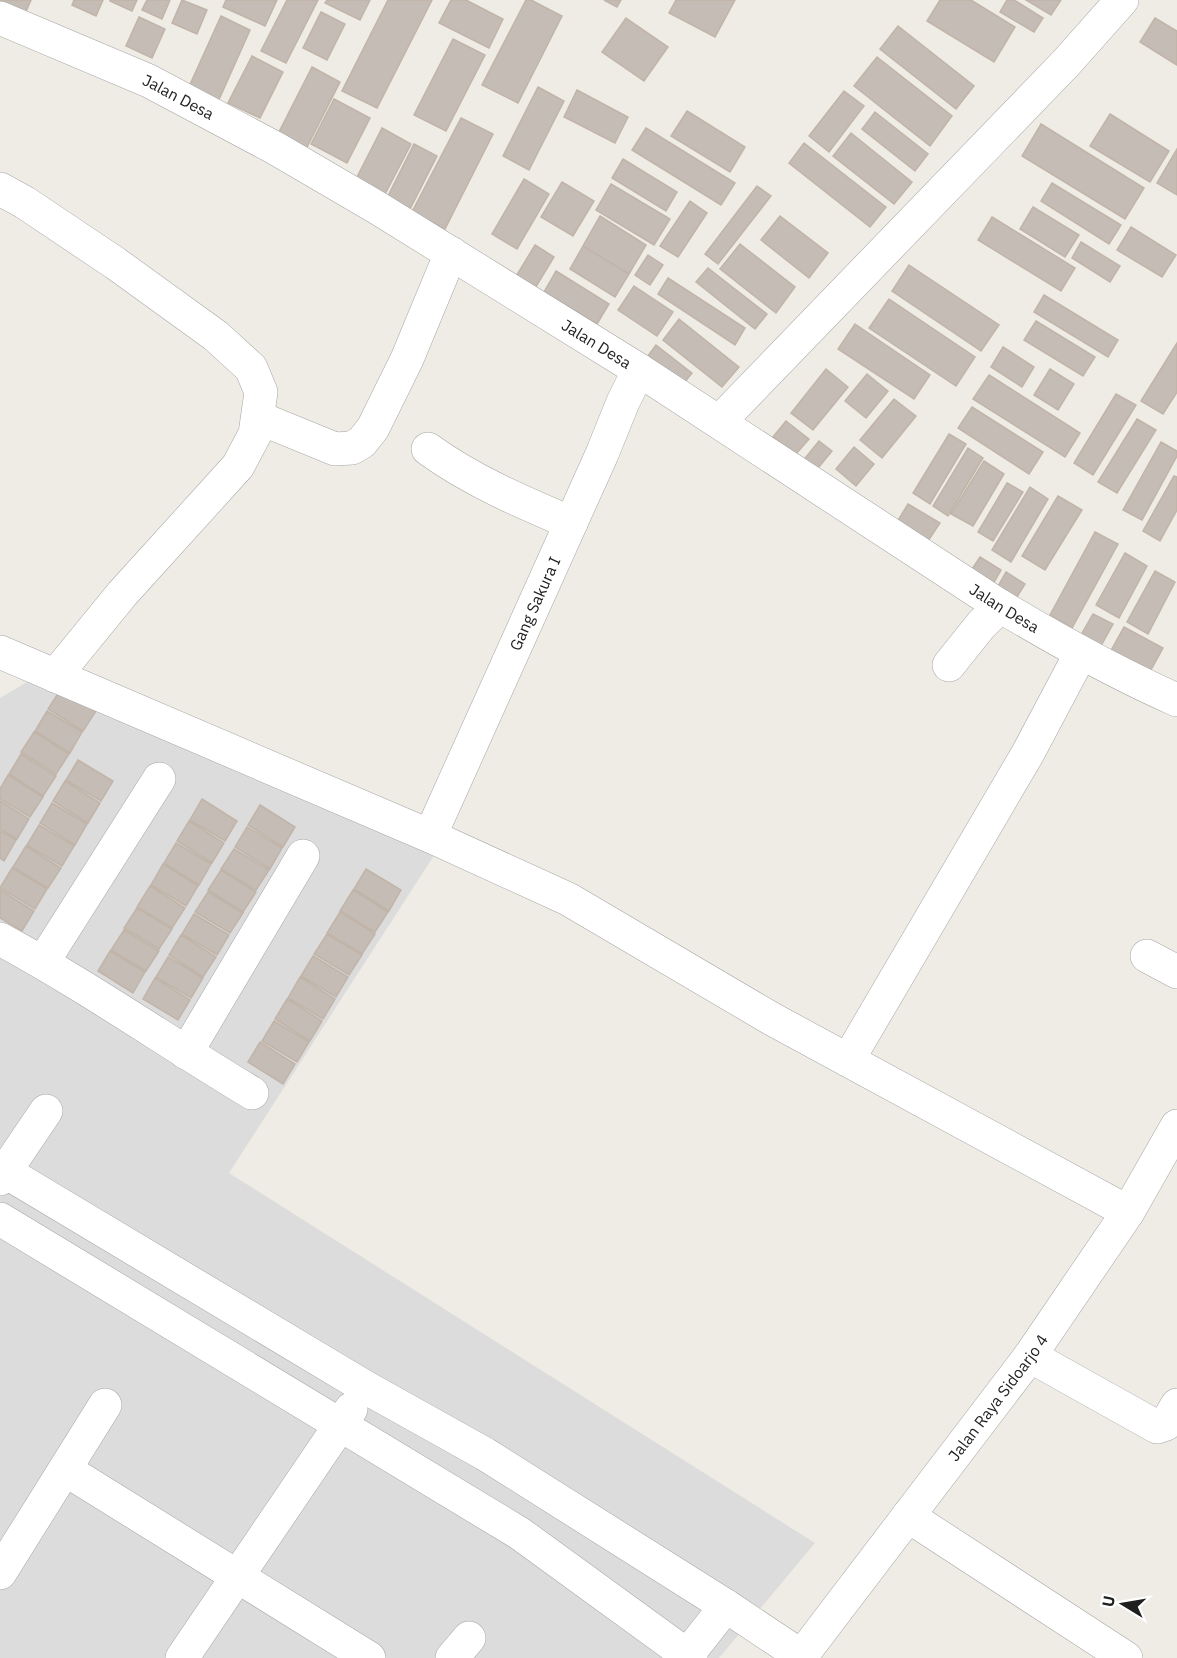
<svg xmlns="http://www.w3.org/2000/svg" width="1177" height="1658" font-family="'IBM Plex Sans',sans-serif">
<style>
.residential{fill:#dddcdc}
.building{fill:#c4bcb5;stroke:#c1b4a8;stroke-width:1.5}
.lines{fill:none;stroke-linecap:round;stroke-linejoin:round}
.minor-casing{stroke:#a6a6a6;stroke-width:34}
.minor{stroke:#fff;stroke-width:33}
.labels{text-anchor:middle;stroke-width:4.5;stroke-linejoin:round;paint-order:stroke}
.street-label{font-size:16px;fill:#1f1f1f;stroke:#fff}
</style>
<rect width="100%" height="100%" fill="#efece5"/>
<path class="residential" d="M32,679L444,840L229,1173L815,1543L719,1658H0V698Z"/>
<path class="building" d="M0,0H31L24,16L0,5Z
M74,0H103L96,16L72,5Z
M110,0H137L132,11L110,1Z
M147,0H170L162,19L142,10Z
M182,0L207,10L197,34L172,23Z
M226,0H277L265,26L223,7Z
M287,0H318L286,63L261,51Z
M327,0H370L360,20L325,3Z
M388,0H432L377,108L342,91Z
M451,0H466L503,19L489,48L439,23Z
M526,0H531L562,16L518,103L482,85Z
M604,0H621L617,7Z
M676,0H735L715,37L669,13Z
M940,0H971L1015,27L994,62L927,21Z
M1007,0H1014L1043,18L1034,32L1000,12Z
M1026,0H1061L1051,15Z
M321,12L345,24L327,60L303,48Z
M221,16L250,30L217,104L187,91Z
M139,17L165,29L152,58L126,46Z
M626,18L668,47L644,81L602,52Z
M1155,18L1177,31V65L1140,42Z
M898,26L974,86L956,109L880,49Z
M453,39L485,55L446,131L414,115Z
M252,56L283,72L260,118L228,103Z
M877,57L952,116L930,146L854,86Z
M312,67L340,82L306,149L278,134Z
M538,87L564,101L529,170L503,156Z
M577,90L628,117L615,143L564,117Z
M844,91L864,106L829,152L809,136Z
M334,99L370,118L347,163L311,144Z
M687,111L745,147L730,172L671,136Z
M875,112L928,154L915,171L862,129Z
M1110,114L1169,151L1150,182L1090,146Z
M461,118L493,134L445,229L412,212Z
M1041,124L1144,188L1125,219L1022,156Z
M382,128L411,144L382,200L353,185Z
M646,128L735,183L721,205L632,150Z
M851,133L912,182L894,204L833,156Z
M804,143L886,207L870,227L789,163Z
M414,144L437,156L410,209L387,198Z
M1177,149V195L1157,183Z
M623,159L677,192L666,211L612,178Z
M524,179L549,194L517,249L492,234Z
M562,182L594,201L573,236L541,217Z
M1052,183L1121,225L1109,244L1041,201Z
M611,184L670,219L654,245L596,210Z
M757,186L771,196L718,264L705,254Z
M690,201L707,213L678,257L660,246Z
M1033,207L1079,235L1065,257L1020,229Z
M600,216L646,245L629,274L583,246Z
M780,216L828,253L809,278L761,240Z
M992,217L1075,268L1061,291L978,240Z
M1131,227L1176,255L1162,277L1117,250Z
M1081,242L1120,266L1110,282L1072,258Z
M740,244L795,287L776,313L720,269Z
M535,245L554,257L534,290L515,278Z
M583,246L629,274L615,297L570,269Z
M648,255L663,265L650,285L635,275Z
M909,265L999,325L981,351L892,291Z
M708,268L767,314L755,329L696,282Z
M556,271L609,304L597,324L544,292Z
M668,278L745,328L735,345L658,294Z
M634,286L673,312L657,336L618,310Z
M1044,295L1118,340L1108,357L1034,312Z
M889,299L975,357L956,386L869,328Z
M679,319L739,367L722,387L663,340Z
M1036,321L1095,357L1083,376L1024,340Z
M855,324L930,375L914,399L838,349Z
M1177,343V392L1163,414L1141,401Z
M656,345L692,373L679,389L644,361Z
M1003,347L1034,367L1022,387L991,367Z
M826,369L848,387L813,430L791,413Z
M1050,369L1074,384L1058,410L1034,395Z
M867,374L888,391L866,418L845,401Z
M989,375L1080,433L1065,457L973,399Z
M1116,394L1136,405L1093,475L1074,463Z
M894,399L916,416L882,458L860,440Z
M972,407L1043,452L1029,474L958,428Z
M1137,419L1156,430L1117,493L1098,482Z
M786,421L809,439L795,455L773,437Z
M949,434L966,444L930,504L913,493Z
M819,441L832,451L814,473L802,462Z
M1161,442L1177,451V456L1142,520L1123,510Z
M854,447L874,464L856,486L836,469Z
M968,448L983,458L948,516L933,506Z
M984,461L1004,474L973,526L951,514Z
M1174,476L1177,477V510L1160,541L1143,531Z
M1007,483L1023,492L993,541L978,532Z
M1030,487L1048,499L1011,562L992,550Z
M1058,496L1082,510L1045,570L1022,556Z
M908,504L940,523L928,541L897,522Z
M1095,532L1118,544L1072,628L1050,615Z
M1125,553L1147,566L1119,618L1096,605Z
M980,557L1001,570L992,586L970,572Z
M1155,571L1175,582L1148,634L1127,622Z
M1006,572L1025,584L1015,600L997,588Z
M1093,614L1113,624L1097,653L1077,642Z
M1124,627L1163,648L1147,677L1108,656Z
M61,689L96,711L83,731L48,709Z
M47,711L82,732L70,753L35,731Z
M34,732L69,754L56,774L21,752Z
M21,754L56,776L43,796L9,774Z
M78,760L113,781L101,801L66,780Z
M8,775L43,797L30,817L0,799V789Z
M65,781L100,803L88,823L53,801Z
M202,799L237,821L225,841L190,820Z
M0,801L29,819L17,839L0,829Z
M52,803L87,824L75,845L40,823Z
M260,805L295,827L283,847L248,825Z
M189,821L224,843L212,863L177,841Z
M39,825L74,846L62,866L27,845Z
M247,827L282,848L270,869L235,847Z
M0,831L16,840L4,861L0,858Z
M176,843L211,864L199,885L164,863Z
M26,846L61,868L48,888L13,867Z
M234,849L269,870L256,890L221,869Z
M163,864L198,886L186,906L151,885Z
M12,868L47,889L35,909L0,888Z
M366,869L401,890L389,911L354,889Z
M221,870L256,892L243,912L208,890Z
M150,886L185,908L172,928L137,907Z
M0,890L34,911L22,931L0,918Z
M353,890L388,912L375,932L340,911Z
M208,892L243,913L230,933L195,912Z
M137,908L172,929L159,949L124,928Z
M340,912L375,934L362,954L327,933Z
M194,914L229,935L217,955L182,934Z
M124,930L159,951L146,971L111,950Z
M327,934L362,955L349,975L314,954Z
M181,935L216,957L203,977L169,955Z
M110,951L145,972L133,993L98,971Z
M313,956L348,977L336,997L301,976Z
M168,957L203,978L191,998L156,977Z
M300,977L335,999L323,1019L288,998Z
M155,978L190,1000L178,1020L143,999Z
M287,999L322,1021L310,1041L275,1019Z
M274,1021L309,1042L297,1062L262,1041Z
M260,1042L295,1064L283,1084L248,1062Z"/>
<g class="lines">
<g class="minor-casing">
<g id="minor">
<path id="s1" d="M0,18L149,81L275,148L376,207L639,370L1000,606C1057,640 1115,673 1177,700"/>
<path d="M0,189L24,202L115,263L216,336L251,368L261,392L255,434L238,466L122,594L55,676"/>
<path d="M259,418L335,449L352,448L362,442L373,428L407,359L451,253"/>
<path d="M719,422L1066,63L1122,0"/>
<path d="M428,449C472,481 522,502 571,523"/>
<path d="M0,652L430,836L568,899L772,1019L1128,1212"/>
<path d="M949,665L981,625L1000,606"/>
<path id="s2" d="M430,836L602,454L623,402L639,370"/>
<path d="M0,939C87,986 167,1042 252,1093"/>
<path d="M1147,956L1177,972"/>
<path d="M43,962L159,779"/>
<path d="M186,1053L303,856"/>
<path d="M848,1060L1028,753L1081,653"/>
<path d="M4,1171L365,1387L485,1454L726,1606L801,1656"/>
<path d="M0,1179L46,1111"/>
<path d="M0,1219L519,1533L691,1658"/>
<path d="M1030,1356L1157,1427L1166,1424L1177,1405"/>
<path d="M66,1470L369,1658"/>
<path d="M908,1516L1126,1658"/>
<path d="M0,1573L105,1405"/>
<path d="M182,1658L351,1409"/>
<path d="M452,1658L469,1638"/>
<path d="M685,1658L726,1606"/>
<path id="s3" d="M800,1658L1030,1356L1128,1212L1177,1126"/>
</g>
</g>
<use href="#minor" class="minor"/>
</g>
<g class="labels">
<g class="street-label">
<text dy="6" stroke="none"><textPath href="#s1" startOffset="195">Jalan Desa</textPath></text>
<text dy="6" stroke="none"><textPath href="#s1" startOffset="681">Jalan Desa</textPath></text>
<text dy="6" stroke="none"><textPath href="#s2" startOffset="255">Gang Sakura I</textPath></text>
<text dy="6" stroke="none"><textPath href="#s1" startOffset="1167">Jalan Desa</textPath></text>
<text dy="6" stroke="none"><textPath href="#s3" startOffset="327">Jalan Raya Sidoarjo 4</textPath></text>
</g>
</g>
<g transform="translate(1123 1604) rotate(281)" stroke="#ffffff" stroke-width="4.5" paint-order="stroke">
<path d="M0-4.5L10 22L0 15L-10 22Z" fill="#1f1f1f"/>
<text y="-9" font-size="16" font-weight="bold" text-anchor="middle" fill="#1f1f1f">U</text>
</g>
</svg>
